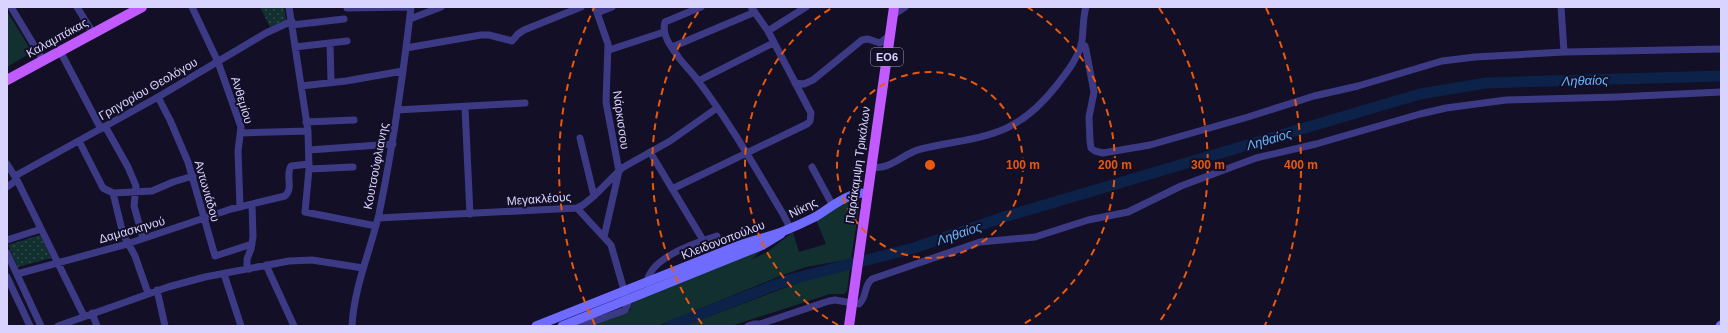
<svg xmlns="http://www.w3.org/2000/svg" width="1728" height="333" font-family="Helvetica,sans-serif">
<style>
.grass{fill:#12302f}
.park{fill:url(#park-dots)}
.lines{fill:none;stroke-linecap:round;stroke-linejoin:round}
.river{stroke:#0c2248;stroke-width:11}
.street{stroke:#3d3a85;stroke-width:7}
.secondary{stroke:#6f6bff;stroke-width:9}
.primary{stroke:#c25bff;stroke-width:10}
.ring{fill:none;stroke:#e8590c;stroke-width:2;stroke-dasharray:7 5}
.labels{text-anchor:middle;stroke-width:4;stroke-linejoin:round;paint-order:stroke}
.shield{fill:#130f26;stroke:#9e99be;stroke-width:1}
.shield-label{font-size:11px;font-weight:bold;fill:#d9d4ff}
.street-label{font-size:12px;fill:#d9d4ff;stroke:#130f26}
.water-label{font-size:13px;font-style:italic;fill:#62b6ff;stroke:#130f26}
.centre{fill:#e8590c;stroke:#130f26;stroke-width:2}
.ring-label{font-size:12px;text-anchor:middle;font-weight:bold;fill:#e8590c;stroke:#130f26;stroke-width:4;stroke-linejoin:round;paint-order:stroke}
</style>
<defs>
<pattern id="park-dots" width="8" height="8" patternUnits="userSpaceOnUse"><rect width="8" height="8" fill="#12302f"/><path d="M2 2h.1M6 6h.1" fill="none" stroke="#344d4e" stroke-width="1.8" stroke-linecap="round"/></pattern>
</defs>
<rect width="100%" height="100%" fill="#130f26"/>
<path class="grass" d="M7,11L32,52L7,67Z
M855,198L859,203V208L851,259L806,267L780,276L658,326H589L630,310L633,301L763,249L751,260L767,252L793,232L799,252L826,244L816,220L837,206Z
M850,268L847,291L844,294H830L731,326H684L821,274Z"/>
<path class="park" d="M260,7H284L286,20L270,27Z
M40,235L51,258L18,267L8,245Z"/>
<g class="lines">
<path class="river" d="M670,326L788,280L914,248L1004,217L1420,94L1486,83L1721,76"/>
<path class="street" d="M11,7L43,60
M77,7L93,33
M192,7L218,62L241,127L238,151L240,207
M289,7L308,131L309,169L305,212L376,226
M595,7L608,44L606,102L619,171L604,237
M701,7L665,22C661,35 672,48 679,58C685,66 693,73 699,82C730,123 756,169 783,214L790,228
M1561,7L1564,52
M347,8L411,7
M597,13L612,7
M893,15L905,7
M410,19L441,7
M292,25L344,19
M768,31L806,7
M330,43L331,82
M1081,44L1085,46L1086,50L1094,92L1089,117L1090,141L1091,148L1095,151L1103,153L1150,145L1248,117L1314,96L1358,86L1442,61L1475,57L1564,52L1721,49
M295,47L347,41
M672,47L755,12
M406,48L481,35H489L512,41L518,34L524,30L581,7
M609,50L664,32
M60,51L101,129
M698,81L773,43
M795,83L804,84L813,80L862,40L868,39L880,43L890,35
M301,86L346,81L403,71
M158,97L170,120L188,162L215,256L252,244
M465,108L470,214
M397,110L525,103
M306,122L354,120
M105,126L128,167L136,186L134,206L143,238
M241,133L308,131
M580,138L594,196
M79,141L103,188L113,193L152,191L173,182L193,176
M309,150L393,144
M650,152L703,240
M7,164L17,180L84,316
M812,167L833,206
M871,167C890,171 903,153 921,149C982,135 1014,140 1057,85C1066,73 1076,61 1081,46C1084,34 1082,20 1086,7
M309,169L353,167
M15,176L158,97L266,33L292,21
M7,187L17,180
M672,189L807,124L810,121L811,113L768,31L751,7
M113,193L123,234L135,256L148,293
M577,208L611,245L628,304L625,310L620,312L581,326
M378,218L577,208L583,205L594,196L622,168L670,141L717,108
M7,240L41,229
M7,253L41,326
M266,265L294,326
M249,269L247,267V259L251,249L253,237L252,204
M17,274L127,244L231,209L285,196C294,188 285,176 291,166L309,164
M224,274L241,326
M7,277L30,326
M647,284C648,258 697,242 717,236
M157,290L165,326
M92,313L97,326
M58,326L168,287L205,277L289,261L312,260L363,268
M352,326C354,287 370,252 379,214C393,146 403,76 411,7
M748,326L754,324H760L829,301L835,300L859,304C867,298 863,286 872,279L980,242L1035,237L1088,220L1128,212L1181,186L1256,158L1316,144L1420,114L1446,108L1506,100L1617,97L1721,92"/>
<path class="secondary" d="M536,326L737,246C752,240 769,237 784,231C794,227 805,222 815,217C832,207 847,192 867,193
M562,326L763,245L781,234
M1720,326L1721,325"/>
<path class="primary" d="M7,80L142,7
M849,326L894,7"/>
</g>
<g class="ring">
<circle cx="930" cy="165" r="93"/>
<path d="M838 325A185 185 0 0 1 833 7M1027 7A185 185 0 0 1 1022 325"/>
<path d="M702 324A278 278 0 0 1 701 8M1159 8A278 278 0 0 1 1158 324"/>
<path d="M595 325A371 371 0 0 1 594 8M1266 8A371 371 0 0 1 1265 325"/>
</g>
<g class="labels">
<rect class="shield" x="871" y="48" width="32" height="18" rx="3"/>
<g class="shield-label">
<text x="887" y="61">ΕΟ6</text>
</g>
<g class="street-label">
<text transform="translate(57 38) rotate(-29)" y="4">Καλαμπάκας</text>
<text transform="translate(148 89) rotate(-30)" y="4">Γρηγορίου Θεολόγου</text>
<text transform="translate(242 100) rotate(73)" y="4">Ανθεμίου</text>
<text transform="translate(621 120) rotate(82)" y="4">Νάρκισσου</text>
<text transform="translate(858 165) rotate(-82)" y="4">Παράκαμψη Τρικάλων</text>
<text transform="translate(376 166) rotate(-79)" y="4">Κουτσούφλιανης</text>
<text transform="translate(207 191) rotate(74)" y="4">Αντωνιάδου</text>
<text transform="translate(539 199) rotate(-4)" y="4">Μεγακλέους</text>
<text transform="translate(803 208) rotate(-27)" y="4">Νίκης</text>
<text transform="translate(132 230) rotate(-16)" y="4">Δαμασκηνού</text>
<text transform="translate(723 240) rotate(-21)" y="4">Κλειδονοπούλου</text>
</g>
<g class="water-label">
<text transform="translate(1585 80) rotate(-2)" y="5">Ληθαίος</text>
<text transform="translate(1269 139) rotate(-16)" y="5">Ληθαίος</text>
<text transform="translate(959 233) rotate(-19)" y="5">Ληθαίος</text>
</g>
</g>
<circle cx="930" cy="165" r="6" class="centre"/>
<g class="ring-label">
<text x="1023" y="169">100 m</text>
<text x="1115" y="169">200 m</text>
<text x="1208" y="169">300 m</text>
<text x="1301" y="169">400 m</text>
</g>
<rect width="1728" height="333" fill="none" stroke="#d9d4ff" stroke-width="16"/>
</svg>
